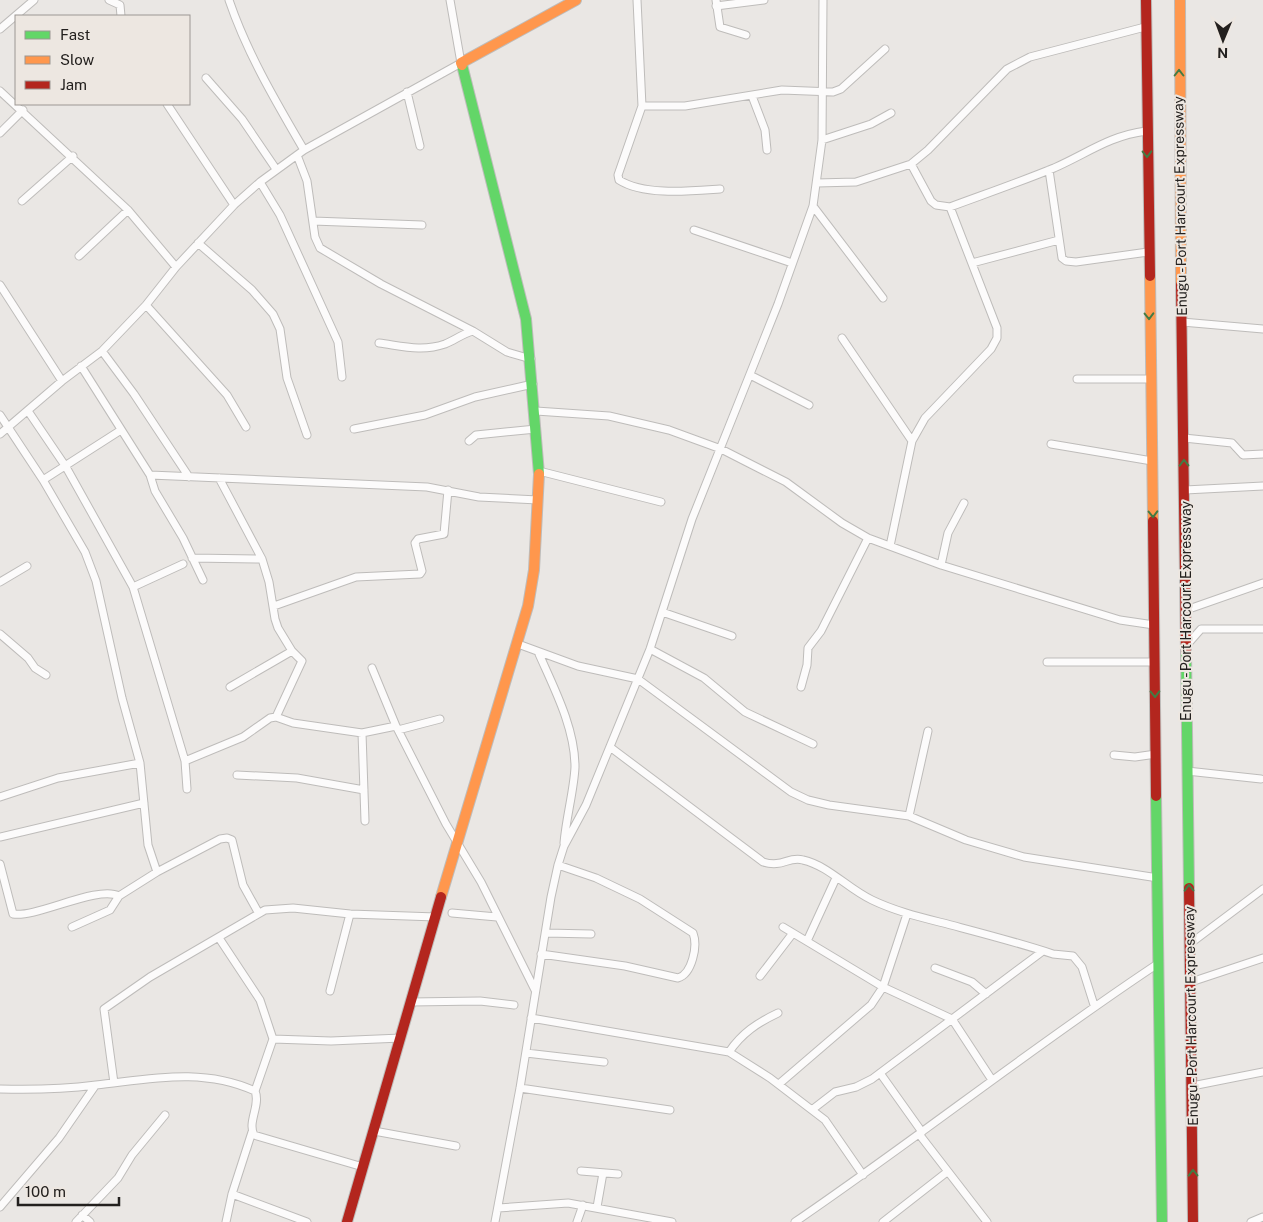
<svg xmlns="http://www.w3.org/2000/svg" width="1263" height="1222" font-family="'Public Sans',sans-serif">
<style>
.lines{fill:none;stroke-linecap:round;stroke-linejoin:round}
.street-casing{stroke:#bebcba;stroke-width:9}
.fast-casing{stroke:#bebcba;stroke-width:12}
.slow-casing{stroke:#bebcba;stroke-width:12}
.jam-casing{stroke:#bebcba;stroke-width:12}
.street{stroke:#fcfbfb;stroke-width:7}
.fast{stroke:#63d668;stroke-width:10}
.slow{stroke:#ff974d;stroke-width:10}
.jam{stroke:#b3261e;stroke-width:10}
.oneway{stroke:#437b43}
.labels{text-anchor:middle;stroke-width:4;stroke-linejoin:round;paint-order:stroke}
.street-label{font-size:14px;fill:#23201e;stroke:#ede7e1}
</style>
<rect width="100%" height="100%" fill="#eae7e4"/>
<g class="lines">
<g class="street-casing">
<path id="street" d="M109,0L120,5L121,16
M229,0C247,53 276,102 304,150
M637,0L642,106H685L782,90L833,92L841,89L885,49
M716,0L720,27L746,35
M716,6L764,0
M0,29L34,0
M206,78L242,119L276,169
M0,91L128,210L176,267
M407,92L420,146
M752,96L765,130L767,150
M167,104L234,205
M642,106L618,175L619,180C644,196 691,191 720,189
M0,133L23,110
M822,140L871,124L891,113
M297,155L307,181L315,237L320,248L381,284L473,331L507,352L531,359
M911,164L931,201L936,205L950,207C985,194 1020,182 1054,168C1088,153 1109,136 1146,131
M1049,170L1062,258L1066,261L1076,262L1148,252
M260,182L280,215L338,342L342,377
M817,183L856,182L911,164L928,150L1007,69L1030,57L1145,27
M22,201L73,156
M813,206L883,298
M313,221L422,225
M694,230L792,263
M198,243L252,290L273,314L280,329L287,378L307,435
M79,256L128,210
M972,263L1059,240
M0,285L62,381
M146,305L227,395L246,427
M1182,322L1263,329
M842,338L912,441
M379,343C402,346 422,352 445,344C455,340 462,334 473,331
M102,351L134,394L189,477
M81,366L150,475L427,487L479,497L538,500
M750,375L809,405
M1077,379H1150
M28,411L66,467L133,587L185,761
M536,411L609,416L669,430L721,449L786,482L842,523L868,538L941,565L1120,620L1154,625
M0,415L43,480L85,552L96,581L122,698L140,763L148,845L157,872
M354,429L425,415L475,397L533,384
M0,434L62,381L102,351L146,305L176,267L234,205L260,182L304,150L461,63L450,0
M1184,438L1232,443L1243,455L1263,454
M469,441L476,435L536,429
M1051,444L1152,461
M539,471L661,502
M150,475L155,491L183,538L203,580
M219,478L262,559L269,582L275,619L278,628L292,651L302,661L276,717
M43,480L121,430
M1185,490L1263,486
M890,546L912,441L925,418L991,349L997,338V328L950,207
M192,558L262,559
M941,565L948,533L964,503
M0,582L27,566
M133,587L183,564
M274,606L356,577L420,574L422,571L415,543L418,539L444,534L448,490
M1186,610L1263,583
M662,612L732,636
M0,634L28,658L35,668L46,675
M518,644L578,666L638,679L791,792L808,800L829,805L909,816L966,840L1024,857L1158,878
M1186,646L1201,629H1263
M650,649L704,678L745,712L813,744
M539,654C554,688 575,728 575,767C574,790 566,818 564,843
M1047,662H1155
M372,668L396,726L446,824L481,882L535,990
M230,687L292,651
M801,687L807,665L808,648L821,631L868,538
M398,730L440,719
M362,733L365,821
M610,747L763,862C783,868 788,856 803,860C829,866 848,889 872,900C897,912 924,918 951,925C985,934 1020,943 1053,954L1073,956L1082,967L1094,1005
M1114,755L1135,757L1156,754
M1187,771L1261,779
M237,775L297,778L364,790
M187,789L185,761L243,737L270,718L276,717L293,723L362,733L396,726
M0,797L58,778L140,763
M909,816L928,731
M0,837L144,803
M0,864L13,914C37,918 97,885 119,896
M452,913L497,917
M72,927L110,910L119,896L157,872L220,839L227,838L232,840L243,885L258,912
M783,927L883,987L952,1019L992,1080
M546,933L591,934
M219,938L260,1000L273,1039L255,1091
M807,941L836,878
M1191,943L1263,889
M541,954L625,966L678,978C692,974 698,946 693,933L640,899L596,878L558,865
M935,968L972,982L986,994
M760,976L793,933
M1191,982L1263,958
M330,991L350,914
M411,1002L480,1001L514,1005
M531,1018L729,1052L770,1078L825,1120L863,1175
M273,1039L331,1041L401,1038
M729,1052C742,1033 757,1023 778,1013
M526,1053L604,1062
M880,1073L922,1132
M114,1083L104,1009L150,977L265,910L293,908L350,914L436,917
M779,1084L871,1005L883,987L907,914
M1192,1086L1263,1072
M520,1088L670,1110
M0,1089C32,1090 64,1089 96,1085C151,1079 202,1067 255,1091C261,1105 247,1122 254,1135L363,1167
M813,1109L835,1092L856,1087L872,1079L1043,951
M374,1131L456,1146
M919,1134L987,1222
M581,1171L618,1174
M232,1194L307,1222
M0,1207L59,1138L95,1086
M597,1207L603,1173
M498,1208L568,1203L672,1222
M82,1215L90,1222
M76,1222L118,1178L132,1155L165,1115
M226,1222L232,1194L252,1132
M495,1222L520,1088L551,897L558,865L564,846L586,805L650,649L692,519L778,304L813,206L822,140L823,0
M577,1222L583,1205
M795,1222C918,1138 1035,1045 1159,963
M883,1222L947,1172
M1251,1222L1263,1217"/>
</g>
<g class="fast-casing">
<path id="fast" d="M462,65L526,319L539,474
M1186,651L1189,888
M1156,796L1162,1222"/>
</g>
<g class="slow-casing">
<path id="slow" d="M1180,0L1181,285
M462,65L461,63L576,0
M1150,276L1153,521
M441,897L528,606L534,570L539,474"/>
</g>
<g class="jam-casing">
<path id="jam" d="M1146,0L1150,276
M1181,285L1186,651
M1153,521L1156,796
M1189,888L1193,1222
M347,1222L441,897"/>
</g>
<use href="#street" class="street"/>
<use href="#fast" class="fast"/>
<use href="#slow" class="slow"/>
<use href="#jam" class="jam"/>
</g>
<defs><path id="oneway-chevron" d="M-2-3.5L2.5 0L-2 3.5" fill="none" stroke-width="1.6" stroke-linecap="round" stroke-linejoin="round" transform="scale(1.25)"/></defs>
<g class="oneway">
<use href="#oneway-chevron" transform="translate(1179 73) rotate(-90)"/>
<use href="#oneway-chevron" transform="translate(1147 154) rotate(89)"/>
<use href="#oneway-chevron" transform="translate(1149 316) rotate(89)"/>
<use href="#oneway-chevron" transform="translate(1184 463) rotate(-91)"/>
<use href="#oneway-chevron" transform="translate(1153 514) rotate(89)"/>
<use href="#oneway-chevron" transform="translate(1155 694) rotate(89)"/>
<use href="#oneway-chevron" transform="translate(1189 888) rotate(-91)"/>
<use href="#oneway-chevron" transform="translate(1193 1173) rotate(-91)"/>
</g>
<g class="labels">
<g class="street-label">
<text transform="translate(1180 206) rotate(-91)" y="5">Enugu - Port Harcourt Expressway</text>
<text transform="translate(1186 611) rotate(-90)" y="5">Enugu - Port Harcourt Expressway</text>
<text transform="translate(1191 1016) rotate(-91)" y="5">Enugu - Port Harcourt Expressway</text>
</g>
</g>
<rect x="15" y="15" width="175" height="90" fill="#ede7e1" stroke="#9c9793"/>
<rect x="25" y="31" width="25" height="8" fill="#63d668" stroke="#9c9793"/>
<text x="60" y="40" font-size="15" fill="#23201e">Fast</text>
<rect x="25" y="56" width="25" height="8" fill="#ff974d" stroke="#9c9793"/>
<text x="60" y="65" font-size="15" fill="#23201e">Slow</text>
<rect x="25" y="81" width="25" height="8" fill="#b3261e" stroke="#9c9793"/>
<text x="60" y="90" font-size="15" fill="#23201e">Jam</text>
<g transform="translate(1223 40) rotate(181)" stroke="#ede7e1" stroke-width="4" paint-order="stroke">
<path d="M0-4L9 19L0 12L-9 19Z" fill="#23201e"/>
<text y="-8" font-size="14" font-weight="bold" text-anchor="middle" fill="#23201e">N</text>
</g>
<path d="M18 1197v8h101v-8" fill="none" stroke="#23201e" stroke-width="2.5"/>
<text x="25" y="1197" font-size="15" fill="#23201e" stroke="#ede7e1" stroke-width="4" paint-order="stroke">100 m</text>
</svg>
